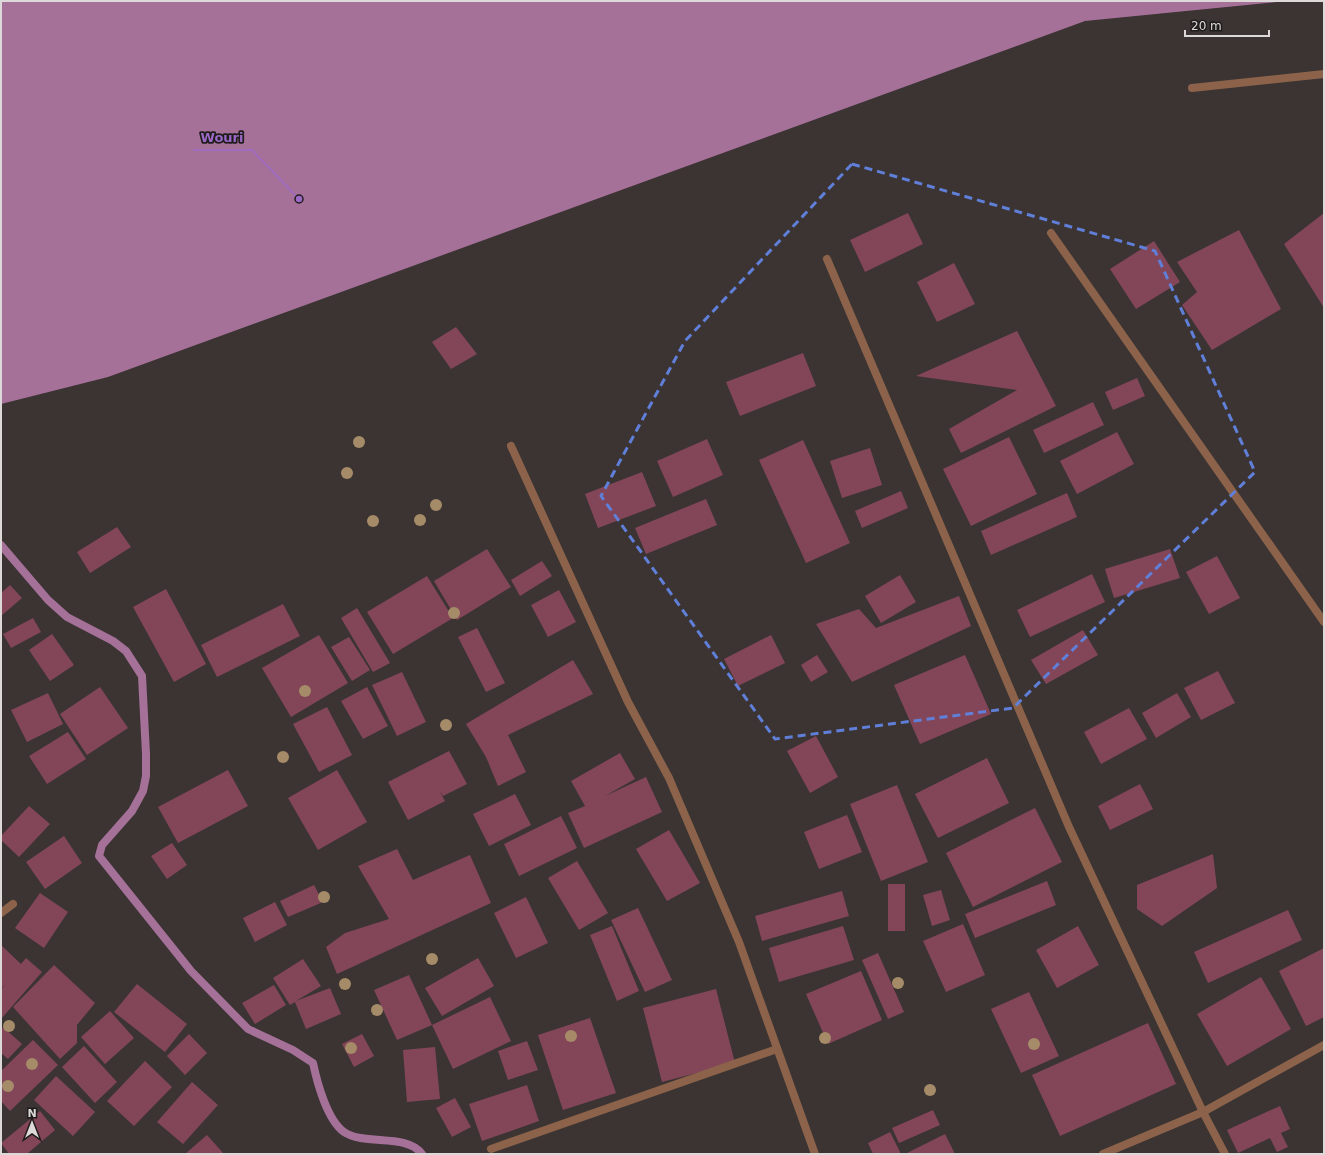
<svg xmlns="http://www.w3.org/2000/svg" width="1325" height="1155" font-family="'DejaVu Sans',sans-serif">
<style>
.water{fill:#a67199}
.lines{fill:none;stroke-linecap:round;stroke-linejoin:round}
.stream{stroke:#a67199;stroke-width:8}
.building{fill:#834659}
.street{stroke:#8c634a;stroke-width:8}
.tree{fill:#a68b69}
.marked{fill:none;stroke:#607fd8;stroke-width:3;stroke-dasharray:8 5;stroke-linejoin:round}
.leader{fill:none;stroke:#9d69c8;stroke-width:1.5}
.callout-dot{fill:#9d69c8;stroke:#1f1c1c;stroke-width:1.5}
.callout-label{font-size:13px;text-anchor:middle;font-weight:bold;fill:#9d69c8;stroke:#1f1c1c;stroke-width:3.5;stroke-linejoin:round;paint-order:stroke}
</style>
<rect width="100%" height="100%" fill="#3b3433"/>
<path class="water" d="M1,1H1287L1085,21L108,377L1,404Z"/>
<g class="lines">
<path class="stream" d="M1,545L48,600L67,617L113,641L126,651L142,676L146,754V776L143,791L132,811L102,845L99,856L191,971L248,1029L293,1050L313,1063C317,1082 327,1120 344,1132C365,1146 407,1133 422,1154"/>
</g>
<path class="building" d="M908,213L923,244L865,272L850,240Z
M1324,213V308L1284,244Z
M1239,230L1281,309L1212,350L1182,305L1197,292L1177,262Z
M1154,241L1180,282L1136,309L1110,269Z
M954,263L975,304L937,322L917,282Z
M456,327L477,354L451,369L432,342Z
M1017,331L1056,406L961,453L949,429L1017,390L916,376Z
M803,353L816,386L740,416L726,382Z
M1137,378L1145,396L1113,410L1105,392Z
M1093,402L1104,425L1044,453L1033,430Z
M1117,432L1134,464L1077,494L1060,461Z
M1009,437L1037,494L971,526L943,469Z
M707,439L723,475L673,497L657,461Z
M803,440L850,543L806,563L759,460Z
M870,448L882,485L842,498L830,461Z
M642,472L656,506L598,528L585,494Z
M901,491L908,508L862,528L855,511Z
M1067,493L1077,517L991,555L981,531Z
M706,499L717,525L646,554L635,528Z
M117,527L131,547L90,573L77,552Z
M487,549L511,587L457,620L434,581Z
M1170,549L1180,578L1114,598L1105,569Z
M1217,556L1240,598L1209,614L1186,572Z
M542,561L552,576L520,596L511,580Z
M1092,574L1105,602L1030,637L1017,610Z
M900,575L916,602L881,623L865,596Z
M427,576L453,618L393,654L367,612Z
M10,585L22,598L1,616V593Z
M166,589L206,664L174,682L133,607Z
M559,590L576,622L548,637L531,605Z
M959,596L971,626L852,682L816,624L859,609L876,628Z
M283,604L300,636L217,677L201,645Z
M357,608L390,663L373,672L341,618Z
M33,618L41,632L11,648L3,634Z
M477,628L505,683L486,692L458,637Z
M1083,630L1098,655L1046,684L1031,660Z
M52,634L74,665L50,681L29,650Z
M319,635L348,683L291,717L262,668Z
M771,635L785,663L738,686L724,659Z
M349,637L370,670L352,681L331,647Z
M817,655L828,672L811,682L801,665Z
M965,655L991,714L920,744L894,685Z
M573,660L593,694L508,735L526,772L498,786L486,757L466,724Z
M1218,671L1235,703L1201,720L1184,688Z
M402,672L426,722L397,736L372,685Z
M100,687L128,728L87,755L60,714Z
M367,687L388,726L363,739L341,701Z
M48,693L63,724L27,742L11,710Z
M1177,693L1191,717L1156,738L1142,713Z
M327,707L352,755L319,772L293,724Z
M1129,708L1147,739L1101,764L1084,732Z
M68,732L86,759L47,784L29,756Z
M816,736L838,777L810,793L787,751Z
M449,751L467,784L443,796L439,790L445,801L408,820L388,782Z
M620,753L635,779L605,796L646,777L662,812L584,848L568,813L585,806L571,781Z
M987,758L1009,803L938,838L915,794Z
M228,770L248,806L178,843L158,807Z
M337,770L367,822L318,850L288,798Z
M1140,784L1153,809L1110,830L1098,806Z
M897,785L928,862L881,881L850,804Z
M515,794L531,825L489,846L473,814Z
M29,806L50,824L19,857L1,840V836Z
M1035,808L1062,862L973,907L946,853Z
M847,815L862,852L819,869L804,832Z
M561,816L577,848L519,876L504,844Z
M669,830L700,883L667,901L636,849Z
M64,836L82,863L45,889L26,862Z
M172,843L187,865L167,879L151,856Z
M397,849L413,880L470,855L491,903L337,974L326,947L345,933L389,919L358,866Z
M1213,854L1217,888L1162,926L1137,909V885Z
M577,861L608,913L579,930L548,878Z
M1047,881L1056,905L975,938L965,914Z
M888,884H905V931H888Z
M314,885L323,902L288,917L280,901Z
M941,890L950,920L932,926L923,895Z
M842,891L849,916L762,941L755,916Z
M40,893L68,912L44,948L15,928Z
M526,897L548,943L516,958L494,913Z
M275,902L287,925L255,942L243,918Z
M638,908L672,980L645,992L611,920Z
M1288,910L1302,940L1208,983L1194,952Z
M963,924L985,975L946,992L923,941Z
M612,926L639,991L617,1001L590,935Z
M843,926L854,960L779,982L769,948Z
M1078,926L1099,965L1057,988L1036,950Z
M1,945L21,964L26,958L42,972L1,1019V989L5,985L1,988Z
M1324,948V1017L1306,1026L1279,971Z
M878,953L904,1012L888,1019L862,960Z
M478,958L494,986L442,1016L425,988Z
M303,959L321,986L296,1001L330,988L341,1014L306,1029L295,1002L290,1005L273,978Z
M54,965L95,1003L77,1025V1043L60,1059L13,1007Z
M861,971L882,1020L828,1044L806,994Z
M409,975L432,1025L397,1040L374,990Z
M1261,977L1291,1029L1227,1066L1197,1014Z
M137,984L187,1024L165,1052L114,1012Z
M274,985L286,1005L255,1024L242,1003Z
M716,989L735,1063L662,1082L643,1008Z
M1029,992L1059,1056L1021,1073L991,1009Z
M490,997L511,1041L453,1069L432,1025Z
M110,1011L134,1038L105,1064L81,1037Z
M590,1018L616,1093L563,1110L538,1035Z
M1148,1023L1176,1084L1060,1136L1032,1075Z
M3,1027L22,1044L8,1059L1,1053V1030Z
M189,1034L207,1053L185,1075L167,1056Z
M362,1034L374,1056L354,1067L342,1044Z
M33,1040L58,1065L10,1111L1,1101V1071Z
M527,1041L538,1070L508,1080L498,1051Z
M84,1046L117,1082L95,1103L62,1067Z
M435,1047L440,1099L407,1102L403,1050Z
M145,1061L172,1087L134,1126L107,1101Z
M56,1076L95,1112L73,1136L34,1100Z
M192,1082L218,1105L183,1144L157,1122Z
M527,1085L539,1121L482,1141L469,1104Z
M455,1098L471,1127L452,1137L436,1108Z
M1280,1106L1290,1129L1281,1133L1288,1147L1277,1152L1270,1138L1238,1153L1227,1130Z
M933,1110L940,1125L899,1143L892,1128Z
M40,1111L55,1130L27,1154H9L1,1143Z
M890,1132L901,1154H873L868,1143Z
M945,1134L955,1154H905Z
M207,1135L224,1154H185Z"/>
<g class="lines">
<path class="street" d="M1192,88L1324,74
M1051,233L1324,622
M827,259L1069,827L1203,1112L1225,1154
M511,446L628,702L669,778L739,942L815,1154
M1,913L13,904
M491,1149L777,1049
M1103,1154L1203,1112L1324,1045"/>
</g>
<g class="tree">
<circle cx="359" cy="442" r="6"/>
<circle cx="347" cy="473" r="6"/>
<circle cx="436" cy="505" r="6"/>
<circle cx="420" cy="520" r="6"/>
<circle cx="373" cy="521" r="6"/>
<circle cx="454" cy="613" r="6"/>
<circle cx="305" cy="691" r="6"/>
<circle cx="446" cy="725" r="6"/>
<circle cx="283" cy="757" r="6"/>
<circle cx="324" cy="897" r="6"/>
<circle cx="432" cy="959" r="6"/>
<circle cx="898" cy="983" r="6"/>
<circle cx="345" cy="984" r="6"/>
<circle cx="377" cy="1010" r="6"/>
<circle cx="9" cy="1026" r="6"/>
<circle cx="571" cy="1036" r="6"/>
<circle cx="825" cy="1038" r="6"/>
<circle cx="1034" cy="1044" r="6"/>
<circle cx="351" cy="1048" r="6"/>
<circle cx="32" cy="1064" r="6"/>
<circle cx="8" cy="1086" r="6"/>
<circle cx="930" cy="1090" r="6"/>
</g>
<path class="marked" d="M852,164L1155,251L1255,472L1013,708L775,739L601,496L685,341Z"/>
<path class="leader" d="M299 199L252 150H193"/>
<circle class="callout-dot" cx="299" cy="199" r="4"/>
<g class="callout-label">
<text x="222" y="142">Wouri</text>
</g>
<rect width="1325" height="1155" fill="none" stroke="#ddd9d8" stroke-width="4"/>
<g transform="translate(32 1123)" stroke="#1f1c1c" stroke-width="3" paint-order="stroke">
<path d="M0-3L7 15L0 10L-7 15Z" fill="#ddd9d8"/>
<text y="-6" font-size="11" font-weight="bold" text-anchor="middle" fill="#ddd9d8">N</text>
</g>
<path d="M1185 30v6h84v-6" fill="none" stroke="#ddd9d8" stroke-width="2"/>
<text x="1191" y="30" font-size="12" fill="#ddd9d8" stroke="#1f1c1c" stroke-width="3" paint-order="stroke">20 m</text>
</svg>
